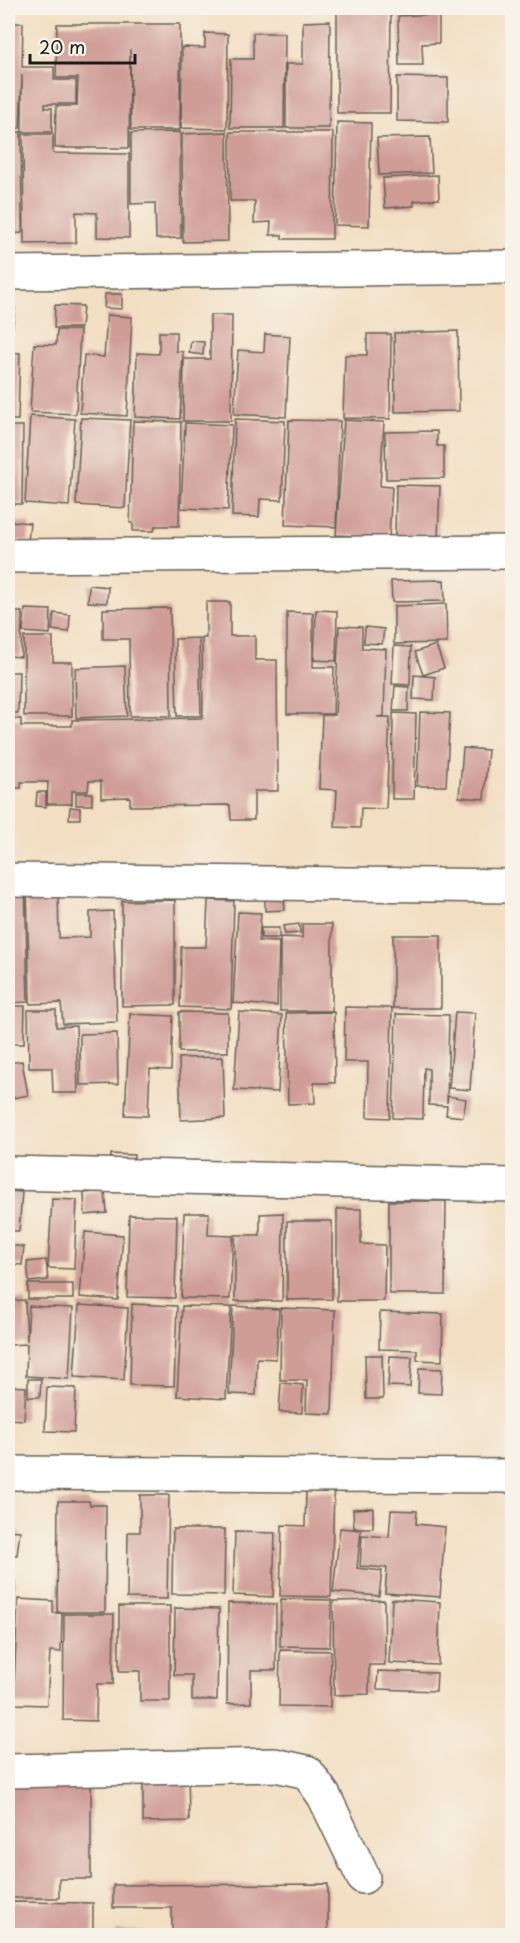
<svg xmlns="http://www.w3.org/2000/svg" width="520" height="1943" font-family="'Playpen Sans',sans-serif">
<style>
.building{fill:#cf9c96}
.lines{fill:none;stroke-linecap:round;stroke-linejoin:round}
.minor-casing{stroke:#676056;stroke-width:36}
.minor{stroke:#fff;stroke-width:33}
</style>
<rect width="100%" height="100%" fill="#f7f3e8"/>
<filter id="ink" filterUnits="userSpaceOnUse"><feTurbulence type="fractalNoise" baseFrequency=".0167" numOctaves="2"/><feDisplacementMap in="SourceGraphic" scale="12" xChannelSelector="R" yChannelSelector="G"/><feConvolveMatrix kernelMatrix="1 2 1 2 8 2 1 2 1" color-interpolation-filters="sRGB"/></filter>
<filter id="wash" filterUnits="userSpaceOnUse"><feTurbulence type="fractalNoise" baseFrequency=".008" numOctaves="4" result="noise"/><feDisplacementMap in="SourceGraphic" scale="24" xChannelSelector="R" yChannelSelector="G"/><feGaussianBlur stdDeviation="1.35" result="paint"/><feColorMatrix in="noise" values="0 0 0 0 0 0 0 0 0 0 0 0 0 0 0 0 0 1.4 0 .05"/><feComposite in="paint" operator="in"/></filter>
<g filter="url(#wash)">
<rect width="100%" height="100%" fill="#f2dec2"/>
<g id="blocks">
<path class="building" d="M337,9H391L390,113H337Z
M439,14V43L422,44L423,65H399L398,16Z
M330,21L329,128H286V64H303V22Z
M8,23H23L22,67H54V80H76V104H45V108H52V132H22V75L20,128L8,129Z
M57,24H180V130H131L130,49L129,148H55L56,106H77L78,78H56Z
M205,33L228,34L227,129L181,128L182,47L205,48Z
M253,33H285L284,128H230L231,59H253Z
M397,77L448,78V122L397,121Z
M337,122L371,123L369,226L335,225Z
M8,132H21L22,233L8,234Z
M180,132L181,238L156,239L155,203L131,204V133Z
M227,132L228,241L183,242L182,134Z
M230,132H333L332,239H282V235H270L271,222L254,223L255,201H230Z
M23,134H53V153L129,154V238L97,237V213L76,212V243L24,244Z
M430,137L432,173L379,175L377,138Z
M438,175L439,199L414,201V206L385,208L383,178Z
M105,294H122V309L104,308Z
M55,305L83,306L81,328H54Z
M8,307L15,308L10,347L8,346Z
M107,315L132,317L127,416L80,413L84,355L104,357Z
M210,315H232L231,421H183L184,359H210Z
M57,330H80L76,414L30,412L34,344L56,345Z
M458,331L459,411L395,412L394,333Z
M159,332H176V351L183,352L180,419L135,417L137,353L159,354Z
M265,334L290,336L286,417L234,414L238,350L264,352Z
M367,334H391L390,419L343,418L345,355H367Z
M191,341L204,342L203,355L189,353Z
M8,352L20,353L18,420H8Z
M30,416L75,419L69,506L25,503Z
M81,418L130,420L125,508L76,505Z
M235,419L285,421L282,500L260,499L259,517L232,516Z
M289,420L340,421L336,527L285,525Z
M344,420L384,422L380,486L392,487L389,538L336,535Z
M133,421L181,422L179,526H155L154,531H133V523H130Z
M185,423L232,425L228,510L181,508Z
M8,426H23L22,504H8Z
M437,431V446H444V478L386,479L385,432Z
M396,485L440,486L438,538L395,537Z
M9,521L30,523L28,541L8,540Z
M444,580L445,601L392,602L391,581Z
M89,585L108,587L107,603L88,602Z
M206,602H230V636H255V660H277L278,791H254V820H231L230,805L130,806V797L101,798V781H89L88,791H72V804H47L48,782H21V788H8V719H21V726H72V720L203,718L202,638H206Z
M446,604L447,643L394,644V606Z
M170,608L171,716H130L129,639H103V609Z
M25,609L51,610L50,634L23,632Z
M316,610L337,611L336,661L314,660Z
M8,612H22L21,657L8,656Z
M287,612L313,613V667H334L333,714H287Z
M54,613L70,615L69,632L52,630Z
M339,626L362,627V648L386,649L384,716L377,717H390L386,809L361,808L360,828L335,827L337,790L319,789L322,715H335Z
M365,627L384,629L382,644L364,643Z
M24,637H53V662H72V716H24Z
M199,638L201,716H177L175,639Z
M436,645L444,668L423,675L415,652Z
M394,646L411,647L410,685L392,684Z
M125,666L127,716L76,718L75,668Z
M8,672H19L18,713H8Z
M414,675L435,677L434,700L413,699Z
M395,686L409,687L408,711H393Z
M420,712L450,713L446,786H417Z
M393,713L416,714L414,799H392Z
M463,748L488,750L484,799L459,797Z
M37,792H46V807L36,806Z
M76,793H92V805H76Z
M70,807L80,808V819H69Z
M8,880H25L28,1002L8,1003Z
M58,892L59,938L90,937V912L113,911L117,1022L63,1024L61,1003L30,1004L27,894Z
M265,896H284L285,910L265,911Z
M175,900V1005L122,1006V901Z
M208,900L234,901L231,1009L180,1007L181,947H206Z
M238,912L261,913L259,941L279,942L277,1006L233,1003Z
M299,924L300,933L285,934L283,926Z
M302,924H332V1011H280V937L302,938Z
M261,928H279V938H261Z
M393,935H441V1008H393Z
M8,1006H25L24,1044H8Z
M345,1007L392,1008L390,1118L367,1117L368,1062H344Z
M28,1010H56V1027L76,1026L78,1093H53L52,1068H29Z
M179,1012L228,1013V1052H179Z
M239,1012L282,1015L278,1092L234,1090Z
M334,1012L335,1083H314L315,1103L288,1104L286,1013Z
M455,1012L475,1013L470,1090L449,1088Z
M130,1014L173,1016L171,1070L150,1069L148,1116L125,1115Z
M396,1014L449,1015L447,1103L448,1096L466,1099L463,1117L446,1115L447,1106L429,1105V1069L424,1068L423,1119L393,1118Z
M117,1033L118,1084L80,1085V1034Z
M223,1057L225,1118L181,1120L179,1058Z
M22,1061L28,1095L8,1099V1063Z
M111,1154L134,1155L133,1178L109,1177Z
M8,1191L22,1192L19,1231H8Z
M105,1191L107,1213L85,1215L84,1193Z
M52,1199L77,1200L74,1269L48,1268Z
M389,1201H446L445,1294H389Z
M337,1209H361V1244L385,1245L384,1301H337Z
M184,1213H209L208,1235L233,1236L230,1299L181,1298Z
M283,1213L282,1301H235V1235H260V1214Z
M129,1215L177,1216L175,1298L127,1297Z
M287,1221H332V1299L287,1300Z
M85,1232L123,1235L118,1300L80,1297Z
M8,1245L24,1247L22,1265L8,1264Z
M46,1260L48,1280L29,1282L27,1262Z
M28,1284H73V1299H28Z
M25,1300L27,1341L29,1306L73,1308L69,1379L26,1376L27,1344L8,1345V1301Z
M132,1304L177,1306L174,1386L130,1385Z
M79,1305L128,1308L124,1380L74,1377Z
M182,1306L231,1307L226,1399L177,1396Z
M233,1306L279,1309L276,1359L257,1358L256,1395L229,1394Z
M281,1308L335,1310L332,1414L306,1413L307,1380H280Z
M380,1312L443,1314L442,1361L417,1360V1350L379,1349Z
M365,1355H382L383,1399H366Z
M390,1356L412,1357L410,1387L388,1386Z
M419,1368L442,1369L441,1394L418,1393Z
M28,1379H41L40,1397H28Z
M281,1383L303,1385L302,1413L279,1412Z
M8,1386L26,1387L24,1420L8,1419Z
M47,1387L76,1388L74,1432L45,1431Z
M306,1491L334,1492L331,1597L280,1596L282,1525L305,1526Z
M140,1495H169L167,1599L127,1598L128,1532H140Z
M58,1501H89L90,1505H106L105,1612H57Z
M373,1508V1528H354L353,1509Z
M391,1510L417,1511L416,1524L445,1527L440,1597L385,1593L387,1568L360,1566L362,1535L389,1537Z
M340,1528L361,1530L357,1568L382,1571L379,1596L333,1592Z
M173,1529H225L224,1595L172,1594Z
M8,1530L20,1531L17,1555L8,1554Z
M235,1532L275,1533L273,1597L233,1595Z
M8,1581H15L14,1601H8Z
M18,1599L53,1601V1613H62L61,1652L50,1651L47,1705L13,1704Z
M281,1599L331,1600L330,1647L280,1646Z
M392,1599L440,1602L438,1665L389,1663Z
M384,1600L385,1665H369V1694L334,1695L333,1601Z
M228,1603L276,1604V1670H251V1703L227,1704Z
M8,1606L12,1607L9,1686H8Z
M119,1606H170V1701H140V1671H119Z
M175,1608L219,1609L217,1700H192V1675H174Z
M64,1614H114L113,1684H97L96,1721L63,1720Z
M280,1650L331,1651L330,1707L279,1706Z
M378,1671L437,1673L436,1691L377,1689Z
M188,1771L189,1821L143,1822V1772Z
M91,1775V1879H59V1898H8V1776Z
M328,1884V1936H172V1908H113V1885Z
M8,1902L93,1903V1936H8Z
M116,1931H143V1936H116Z"/>
</g>
</g>
<g filter="url(#ink)">
<use href="#blocks" fill-opacity="0" stroke="#676056" stroke-width="1.5"/>
<g class="lines">
<g class="minor-casing">
<path id="minor" d="M8,273L512,267
M8,556L512,552
M8,880L512,886
M8,1173L512,1185
M8,1473L512,1476
M8,1771L275,1765L307,1772L324,1796L363,1877"/>
</g>
<use href="#minor" class="minor"/>
</g>
</g>
<rect width="520" height="1943" fill="none" stroke="#f7f3e8" stroke-width="30"/>
<path d="M30 54v9h105v-9" fill="none" stroke="#1c1c1c" stroke-width="3"/>
<text x="39" y="54" font-size="18" fill="#1c1c1c" stroke="#f7f3e8" stroke-width="4.5" paint-order="stroke">20 m</text>
</svg>
